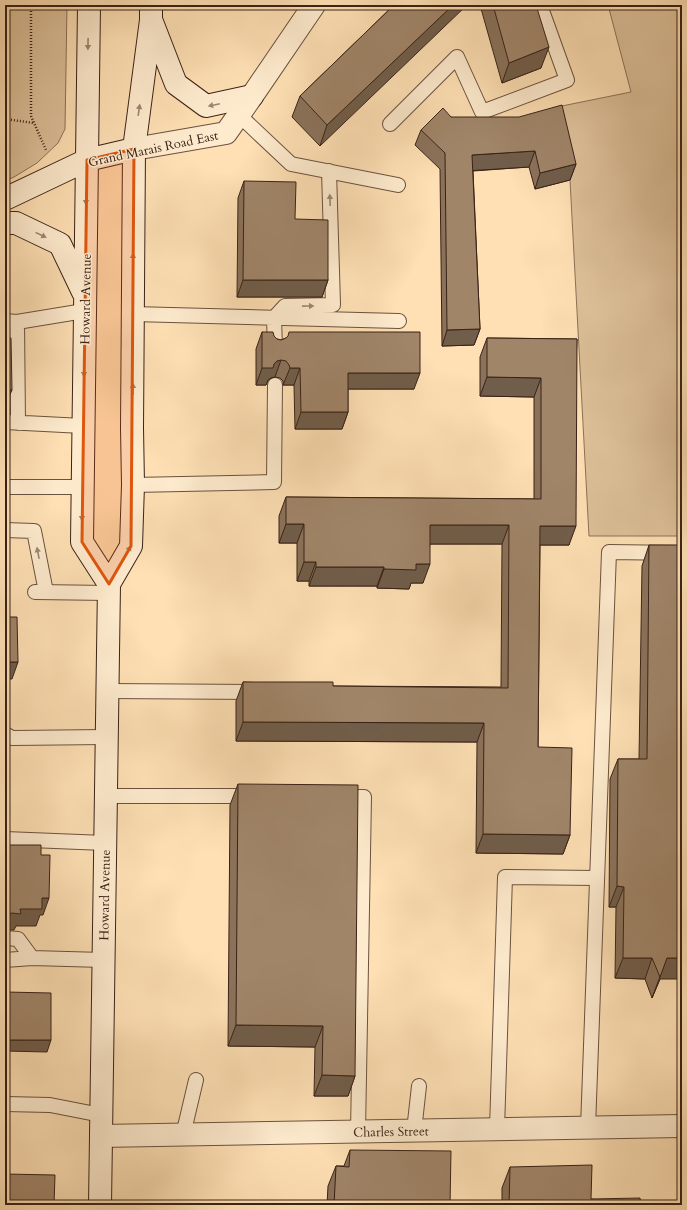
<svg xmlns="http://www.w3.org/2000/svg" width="687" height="1210" font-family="Cardo,serif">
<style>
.green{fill:#ddc099;stroke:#8c7158}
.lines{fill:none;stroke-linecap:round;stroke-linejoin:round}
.lane-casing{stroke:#6b523e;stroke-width:16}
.street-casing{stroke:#6b523e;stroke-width:24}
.secondary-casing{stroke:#3a2217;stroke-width:24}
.path{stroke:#3a2217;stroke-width:2.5;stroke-dasharray:1 2;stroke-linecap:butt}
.lane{stroke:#feebce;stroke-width:14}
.street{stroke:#feebce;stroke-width:22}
.secondary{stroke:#feebce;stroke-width:22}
.wall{fill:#8a725a;stroke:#3a2217}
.shaded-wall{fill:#705d4a;stroke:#3a2217}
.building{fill:#a08569;stroke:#3a2217}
.oneway{fill:#9c8672}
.marked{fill:#df560d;fill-opacity:0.2;stroke:#df560d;stroke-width:3;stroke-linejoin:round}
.labels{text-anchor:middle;stroke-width:3;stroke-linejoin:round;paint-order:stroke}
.street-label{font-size:13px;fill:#3a2217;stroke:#feebce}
</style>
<rect width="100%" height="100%" fill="#fee0b4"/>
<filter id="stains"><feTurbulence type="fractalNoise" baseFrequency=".005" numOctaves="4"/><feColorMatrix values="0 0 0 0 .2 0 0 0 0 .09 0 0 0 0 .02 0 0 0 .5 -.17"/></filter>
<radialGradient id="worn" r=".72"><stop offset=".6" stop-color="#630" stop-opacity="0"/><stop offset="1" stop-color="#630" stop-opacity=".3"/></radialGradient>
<path class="green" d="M5,5H67L65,129L58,143L37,163L14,177L5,181Z
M608,5H682V536H589L570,180L552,108L631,92Z"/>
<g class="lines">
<g class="lane-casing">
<path id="lane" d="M239,115L291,164L398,185
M390,124L457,57L482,112L567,80L540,5
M133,314L399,321
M5,321L17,322L84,311
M17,322L18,423
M275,348L274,318L285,306L333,305L329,171
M5,422L83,426
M133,485L274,482L275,385
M5,487H82
M5,530L34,531L46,592
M35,592L109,593
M107,691L259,692
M5,734L12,738L106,737
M106,796H252
M339,797H364L358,1132
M5,839L105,843
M5,938L18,939L32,958
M5,960L32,958L103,960
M5,1104L50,1105L101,1115
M588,1128L609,552L682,553
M497,1129L505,877L596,878
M414,1131L419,1086
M183,1135L196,1080"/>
</g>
<g class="street-casing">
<path id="street" d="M134,149L226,133L252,96L314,5
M101,1136L682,1126"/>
</g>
<g class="secondary-casing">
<path id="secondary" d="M89,5L82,542L109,584
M152,22L176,84L206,106L252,96
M5,199L87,160L134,149
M5,223H16L60,244L83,292
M100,1205L109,584L131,546L133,485L132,428L134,149L151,20V5"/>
</g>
<path class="path" d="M31,5V116L46,150
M5,119L34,123"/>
<use href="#lane" class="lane"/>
<use href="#street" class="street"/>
<use href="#secondary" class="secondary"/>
</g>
<path class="wall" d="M394,5L320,146L292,117L300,96Z
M480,5H536L541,68L502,83Z
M451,117L576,164L570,180L535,189L529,167L473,171L480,329L474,345L442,346L440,169L415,145L421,130Z
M244,181L295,219L328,280L322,297H237L238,198Z
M262,332L274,336L277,339L281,340L286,338L414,389H348V412L342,429H295L294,385H283V381L280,378L275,377L271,378L268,380L266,385H256V349Z
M487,338L577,339L569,545H540L538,747L570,835L563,854L476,853L477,742L236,741V701L243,682L333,686L501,687L502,544H430L423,583H411L409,589L377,588V586H309V581H297V543H279V516L286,497L534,499V397L480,396V357Z
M649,545L660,979L652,998L645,979L615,978L616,907H609L610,779L618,759H639L642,566Z
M238,784L355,1076L348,1096H314L315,1047L228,1046L230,805Z
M350,1150L450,1205H327L328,1186L336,1166H344Z
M510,1167L591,1199L641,1205H502V1188Z"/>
<path class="shaded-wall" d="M453,5H467L320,146L327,125Z
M549,47L541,68L502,83L509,63Z
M535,151L529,167L466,171L472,155Z
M576,164L570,180L535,189L540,173Z
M243,280H328L322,297H237Z
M480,329L474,345L442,346L447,330Z
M281,360L275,377L271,378L268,380L266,385H256L262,368L274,364L277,361Z
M290,368H300L294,385H283Z
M348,373H420L414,389H342Z
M487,377L541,378L534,397L480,396Z
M5,390H12L9,397H5Z
M301,412H348L342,429H295Z
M286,524H304L297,543H279Z
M430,525H509L502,544H423Z
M540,526H576L569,545H533Z
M304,562H316L309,581H297Z
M416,564H430L423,583H411L409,589L377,588L384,569Z
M316,567H384L377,586H309Z
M5,662H18L12,679H5Z
M243,722L484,723L477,742L236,741Z
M483,834L570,835L563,854L476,853Z
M617,886L624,887L616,907H609Z
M42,898H49L43,915H40L36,926H16L14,930H5V915L20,909Z
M623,958H652L645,979L615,978Z
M667,958H682V979H660L652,998Z
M236,1025L323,1026L315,1047L228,1046Z
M5,1040H51L47,1052L5,1051Z
M322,1075L355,1076L348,1096H314Z"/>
<path class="building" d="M394,5H453L327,125L300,96Z
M493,5H536L549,47L509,63Z
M562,105L576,164L540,173L535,151L472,155L480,329L447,330L445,153L421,130L443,108L451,117H519Z
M244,181L296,182L295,219L328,220V280H243Z
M262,332H273L274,336L277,339L281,340L286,338L288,336L289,332H420V373H348V412H301L300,368H290L289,365L286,361L281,360L277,361L274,364L273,368H262Z
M5,338H11L12,390H5Z
M487,338L577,339L576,526H540L538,747L572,748L570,835L483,834L484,723L243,722V682H333V686L508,688L509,525H430V564H416V570L384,569V567H316V562H304V524H286V497L541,499V378L487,377Z
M649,545H682V958H667L660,977L652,958H623L624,887L617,886L618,759H647Z
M5,617H17L18,662H5Z
M238,784L358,785L355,1076L322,1075L323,1026L236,1025Z
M5,845H41V855H50L49,898H42V909H20L21,914L12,913L5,915Z
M5,992L51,993V1040H5Z
M350,1150L451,1151L450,1205H334L336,1166L349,1167Z
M592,1165L591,1199L640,1198L641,1205H509L510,1167Z
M5,1174L55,1175L54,1205H5Z"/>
<defs><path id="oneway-solid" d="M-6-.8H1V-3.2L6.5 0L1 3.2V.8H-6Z"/></defs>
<g class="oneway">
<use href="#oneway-solid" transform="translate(88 44) rotate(91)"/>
<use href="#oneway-solid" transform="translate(214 105) rotate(168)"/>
<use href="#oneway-solid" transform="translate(139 110) rotate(-82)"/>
<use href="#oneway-solid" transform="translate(86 199) rotate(91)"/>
<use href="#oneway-solid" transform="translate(330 200) rotate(-92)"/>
<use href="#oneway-solid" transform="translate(41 235) rotate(26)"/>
<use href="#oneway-solid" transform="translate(133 259) rotate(-90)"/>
<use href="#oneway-solid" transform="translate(308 306) rotate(-1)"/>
<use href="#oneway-solid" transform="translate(84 371) rotate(91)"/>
<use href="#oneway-solid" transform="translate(133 389) rotate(-90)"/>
<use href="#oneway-solid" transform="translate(82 515) rotate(91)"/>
<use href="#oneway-solid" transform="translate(128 551) rotate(-63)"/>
<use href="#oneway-solid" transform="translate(38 553) rotate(-101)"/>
</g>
<path class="marked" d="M134,149L131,546L109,584L82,542L87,160Z"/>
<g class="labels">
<g class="street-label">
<text transform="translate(153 148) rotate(-12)" y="5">Grand Marais Road East</text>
<text transform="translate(85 299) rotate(-89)" y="5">Howard Avenue</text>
<text transform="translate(104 895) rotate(-89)" y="5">Howard Avenue</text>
<text transform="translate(391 1131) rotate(-1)" y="5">Charles Street</text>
</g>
</g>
<rect width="687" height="1210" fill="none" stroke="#fee0b4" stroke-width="20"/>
<rect x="6" y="6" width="675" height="1198" fill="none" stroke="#3a2217" stroke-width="2"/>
<rect x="10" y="10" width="667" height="1190" fill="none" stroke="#3a2217"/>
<rect width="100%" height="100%" filter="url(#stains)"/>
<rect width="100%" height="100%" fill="url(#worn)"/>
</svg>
